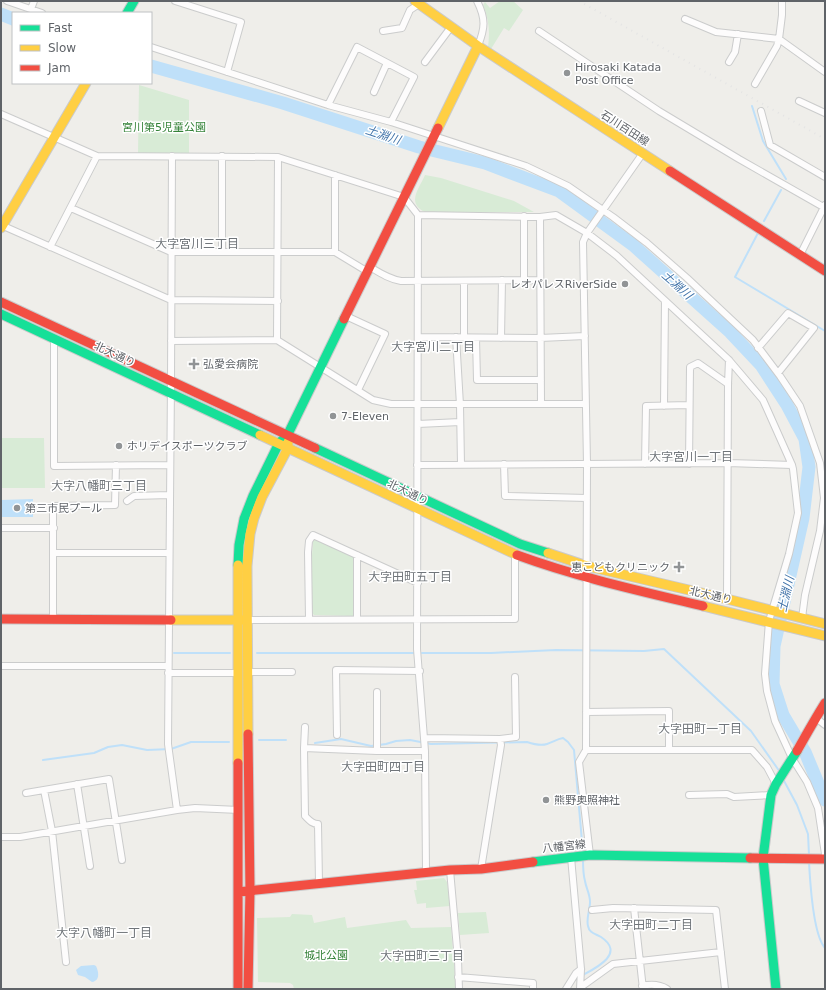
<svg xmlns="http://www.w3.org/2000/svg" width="826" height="990" font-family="'DejaVu Sans','Noto Sans JP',sans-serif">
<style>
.green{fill:#d8ebd6}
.water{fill:#bfe0f9}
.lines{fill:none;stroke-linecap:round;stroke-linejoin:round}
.stream{stroke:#bfe0f9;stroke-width:2}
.river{stroke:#bfe0f9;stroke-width:13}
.street-casing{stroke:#cbcccc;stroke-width:8}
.fast-casing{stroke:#cacacb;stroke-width:11}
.slow-casing{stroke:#cacacb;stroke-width:11}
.jam-casing{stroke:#cacacb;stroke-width:11}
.street{stroke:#fdfcfc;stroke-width:6}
.fast{stroke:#16e098;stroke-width:9}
.slow{stroke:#ffcf43;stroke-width:9}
.jam{stroke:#f24e42;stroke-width:9}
.rail{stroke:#e4e4e4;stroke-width:2;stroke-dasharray:1 5;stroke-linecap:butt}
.poi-dot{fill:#919496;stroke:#fff;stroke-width:1.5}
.labels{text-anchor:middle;stroke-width:3;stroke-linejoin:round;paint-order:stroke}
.poi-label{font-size:11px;fill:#5f6368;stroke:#fff;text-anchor:start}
.park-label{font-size:11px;fill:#348238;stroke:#fff}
.street-label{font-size:11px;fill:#5f6368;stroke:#fff}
.water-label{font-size:12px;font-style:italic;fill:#4174aa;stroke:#fff}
.neighbourhood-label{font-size:12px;fill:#70757a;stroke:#fff}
</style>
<rect width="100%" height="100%" fill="#efeeea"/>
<path class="green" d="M500,1H513L523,10L509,31L504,28L491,49L488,47C490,32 489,19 483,5L485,2L490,8Z
M139,85L189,100V154L138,153Z
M425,175L441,178L514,201L534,212H425C406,203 419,189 425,175Z
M1,438H44L45,488H1Z
M315,539L353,556L355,560V613L353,616L314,615L311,612V570L313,541Z
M444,878L447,882L450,906L426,908V903L417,904L414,890H417L416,881Z
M486,912L489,933L460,935L458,913Z
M292,914L312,915L314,923L345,917L347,928L406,920L411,928L451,927L456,989H294L293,985L290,983L258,982L257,918L290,917Z"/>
<path class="water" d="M33,499V517H1V500Z
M81,966L94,965L96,966C99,972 100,981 92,982L85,977L78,975L76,970Z"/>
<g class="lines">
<path class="stream" d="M752,106L763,141L786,179
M764,221L781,190
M758,233L735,277L825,331
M174,653H230
M257,653H414
M422,653H491L556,650L644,651L664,649L751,731L780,772
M259,740H286
M315,743L341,739L371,746L386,744L396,741L410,740L431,744L527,742C533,744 541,746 547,744C553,742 557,739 563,738L568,742L574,750L583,853
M43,760L94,753L108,747L122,745L147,750L171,749L191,742H229
M783,779L797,805L808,834L809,855
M809,862C810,881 813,935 825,948
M583,975C598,967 625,953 601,937C596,934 589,933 588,926C586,918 590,910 590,902C590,894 586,888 585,881C583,874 583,866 583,859"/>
<path class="river" d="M1,14L13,19
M151,66L283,103L419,147L485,163L559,191L633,245L730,332L761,365L787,405L805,439L809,467L803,518L774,646L773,684L783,715L805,752L825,800"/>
<g class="street-casing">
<path id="street" d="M7,1L42,13
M175,1L241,22L227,72
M477,1C486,19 485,28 478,46
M782,1V15L779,39L825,72
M31,9L34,1
M685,19L716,32L779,39L777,46L755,84
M383,31L402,28L410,10L419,4
M539,31L659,111L739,159L825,208
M151,47L328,105L391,122L526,166L568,186L613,217L647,243L687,278L753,340L780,376L800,406L820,463L824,498L820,531L805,595L802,618
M425,62L451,27
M729,62L735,52L738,34
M374,92L387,63
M799,101L825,113
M328,105L357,47L414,77L391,122
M761,111L770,145L825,177
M1,114L97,156L278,157L404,197L418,215L417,649L425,751L426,872
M172,156L171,382L168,744L177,810
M222,156V251
M335,175V252
M71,208L171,252H335L368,272
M418,215L540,217L556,215L587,233L617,256L729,360L763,400L792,465L793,469L798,513L789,554L769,621L765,674L767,691L775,721L792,758L807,782L818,808L825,854
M524,216V280
M540,217L541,404
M1,225L171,300L278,301
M50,247L97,156
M800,255L825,205
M370,267C380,273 389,279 401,281L540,280
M346,316L385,334L358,390
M418,337L540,338L585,336
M456,337L460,405L461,465
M464,338V281
M476,338L477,380H541
M501,338L502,280
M54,339V466L170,465
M277,340L278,157
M171,341L277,340L373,400L391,404H585
M758,348L788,313L814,328L778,373
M664,406L665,301
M418,424L460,422
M504,464L505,496L587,498
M645,464L646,406L689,405
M689,464L690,367L698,363L728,384
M417,465L728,463L792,465
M127,501L134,496L169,495
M1,528H54
M54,553H169
M727,599L728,384L729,360
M53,619V506L115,505L116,465
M309,619L308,552L309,541L313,535L418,583
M357,619V555
M248,620L515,619V554
M1,666H168
M248,672H292
M168,673H238
M586,712L669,711V749
M816,718L825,725
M305,727L304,748L305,816C309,820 312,824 318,824L319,883
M337,735L336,670L420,671
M424,738L500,739L516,737L515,677
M304,748L377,751H425
M586,750H752L767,767L776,784
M377,751V692
M77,784L90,866
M44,790L52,831L66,962
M26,793L109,779L122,860
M689,795L727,794L734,797L771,795
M1,837H20L177,810L195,808L239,810
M590,855L579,762L586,750L587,464L583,242L587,233L643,153
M571,857L581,969L580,989
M481,869L501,745L500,739
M450,870L458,960L459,989
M634,908L643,989
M592,910L613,908L716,910L725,989
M458,977L533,983V989
M642,986C651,984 659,984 667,989
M581,987L613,964L721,952
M566,989L576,973L581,969"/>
</g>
<g class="fast-casing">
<path id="fast" d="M127,13L134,1
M1,314L260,435
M315,448L520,544L548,553
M238,565L239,545L244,519L253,496L279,443L287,436L344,319
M533,862L590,855L750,858
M776,989L763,858L771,795L776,784L797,751"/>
</g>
<g class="slow-casing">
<path id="slow" d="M415,1L478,46L670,171
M438,128L478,46
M1,228L86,83
M260,435L517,555
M548,553L587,566L727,599L825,624
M703,606L825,636
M171,620H243
M248,734L247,566L250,534L254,518L262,497L288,448V442
M238,763V565"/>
</g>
<g class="jam-casing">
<path id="jam" d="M670,171L825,271
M1,302L315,448
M344,319L438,128
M517,555C577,577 640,591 703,606
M1,619L171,620
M248,734L250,890L248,989
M797,751C806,735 815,719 825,703
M238,763V989
M750,858L825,859
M238,892L450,870L481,869L533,862"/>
</g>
<use href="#street" class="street"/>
<use href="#fast" class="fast"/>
<use href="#slow" class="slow"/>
<use href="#jam" class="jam"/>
<path class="rail" d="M579,1L825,139"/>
</g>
<g class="poi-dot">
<circle cx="567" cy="73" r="4"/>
<circle cx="625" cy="284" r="4"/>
<path d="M192 358h4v4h4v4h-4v4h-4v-4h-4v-4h4z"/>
<circle cx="333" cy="416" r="4"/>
<circle cx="119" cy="446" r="4"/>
<circle cx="17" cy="508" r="4"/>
<path d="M677 561h4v4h4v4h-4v4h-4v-4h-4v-4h4z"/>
<circle cx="546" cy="800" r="4"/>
</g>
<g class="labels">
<g class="poi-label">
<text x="575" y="71">Hirosaki Katada<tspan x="575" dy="13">Post Office</tspan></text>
<text x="617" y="288" text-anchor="end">レオパレスRiverSide</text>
<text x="203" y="368">弘愛会病院</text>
<text x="341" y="420">7-Eleven</text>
<text x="127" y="450">ホリデイスポーツクラブ</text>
<text x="25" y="512">第三市民プール</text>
<text x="670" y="571" text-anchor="end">恵こどもクリニック</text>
<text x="554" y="804">熊野奥照神社</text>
</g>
<g class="park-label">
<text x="164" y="131">宮川第5児童公園</text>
<text x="326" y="959">城北公園</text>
</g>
<g class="street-label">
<text transform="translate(625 128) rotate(33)" y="4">石川百田線</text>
<text transform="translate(115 354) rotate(25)" y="4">北大通り</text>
<text transform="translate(408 492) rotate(26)" y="4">北大通り</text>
<text transform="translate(711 595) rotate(13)" y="4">北大通り</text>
<text transform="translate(564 846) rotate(-6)" y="4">八幡宮線</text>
</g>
<g class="water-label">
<text transform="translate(383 135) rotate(18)" y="4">土淵川</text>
<text transform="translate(677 285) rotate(42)" y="4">土淵川</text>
<text transform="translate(786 594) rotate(-77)" y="4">土淵川</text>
</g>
<g class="neighbourhood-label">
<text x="197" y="248">大字宮川三丁目</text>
<text x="433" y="351">大字宮川二丁目</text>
<text x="691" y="461">大字宮川一丁目</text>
<text x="99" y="490">大字八幡町三丁目</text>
<text x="410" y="581">大字田町五丁目</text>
<text x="700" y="733">大字田町一丁目</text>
<text x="383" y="771">大字田町四丁目</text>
<text x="651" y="929">大字田町二丁目</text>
<text x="104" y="937">大字八幡町一丁目</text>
<text x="422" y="960">大字田町三丁目</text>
</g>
</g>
<rect width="826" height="990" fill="none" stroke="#5f6368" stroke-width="4"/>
<rect x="12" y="12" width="140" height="72" fill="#ffffff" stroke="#bfc1c3"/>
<rect x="20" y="25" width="20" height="6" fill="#16e098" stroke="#bfc1c3"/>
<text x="48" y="32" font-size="12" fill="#5f6368">Fast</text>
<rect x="20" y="45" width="20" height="6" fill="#ffcf43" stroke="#bfc1c3"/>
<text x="48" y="52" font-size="12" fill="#5f6368">Slow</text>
<rect x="20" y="65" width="20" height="6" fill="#f24e42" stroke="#bfc1c3"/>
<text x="48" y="72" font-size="12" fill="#5f6368">Jam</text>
</svg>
